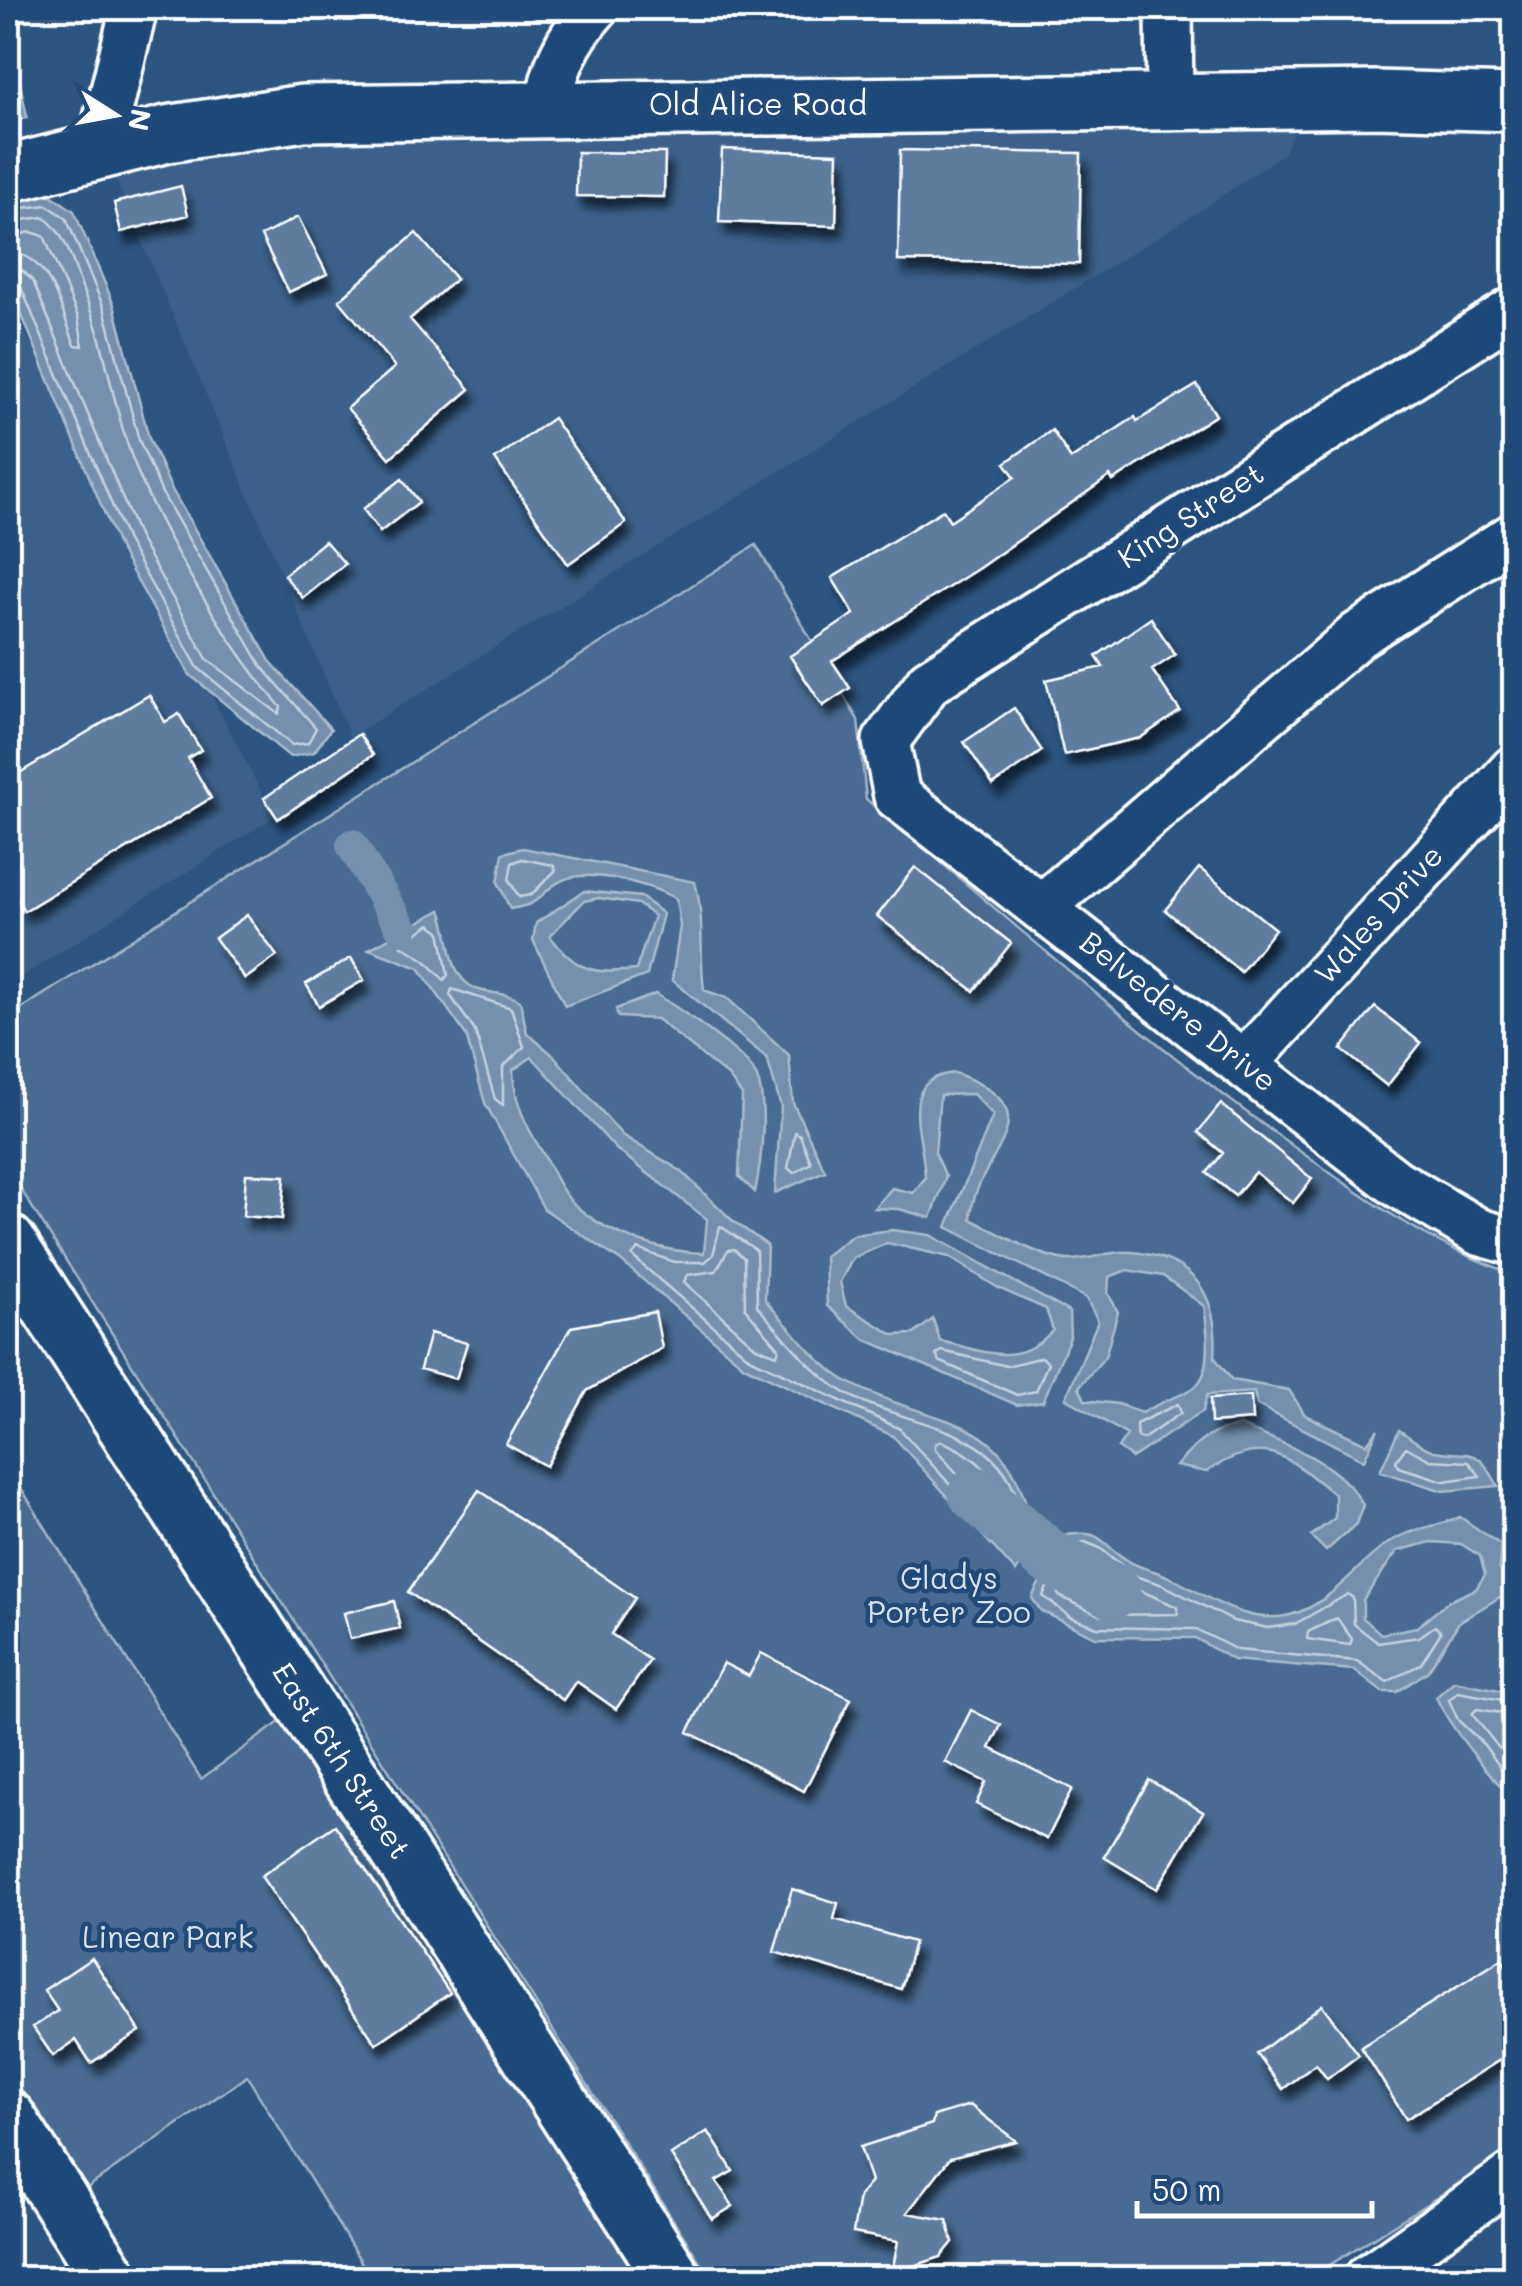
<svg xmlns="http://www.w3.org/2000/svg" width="1522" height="2286" font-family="Mali,sans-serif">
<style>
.built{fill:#3b618b}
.green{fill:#486b92;stroke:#a4b5c8;stroke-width:2.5}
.water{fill:#748fad;stroke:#acbcce;stroke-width:2.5;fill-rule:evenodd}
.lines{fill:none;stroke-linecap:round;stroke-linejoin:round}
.shore{stroke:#c7d2de;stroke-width:2.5}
.canal{stroke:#748fad;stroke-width:32}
.river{stroke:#748fad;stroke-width:55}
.building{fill:#5e7c9f;stroke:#fff;stroke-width:2.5;filter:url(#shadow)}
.minor-casing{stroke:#fff;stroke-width:52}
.major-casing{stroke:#fff;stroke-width:62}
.minor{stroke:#1f4a7a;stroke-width:45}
.major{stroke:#1f4a7a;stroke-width:55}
.labels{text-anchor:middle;stroke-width:9;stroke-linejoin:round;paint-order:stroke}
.street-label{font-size:30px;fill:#fff;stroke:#1f4a7a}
.park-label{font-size:30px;fill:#dae1e9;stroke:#1f4a7a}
</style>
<defs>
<filter id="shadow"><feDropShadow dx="6" dy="11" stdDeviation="5" flood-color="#0009"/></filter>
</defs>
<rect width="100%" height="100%" fill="#2c5582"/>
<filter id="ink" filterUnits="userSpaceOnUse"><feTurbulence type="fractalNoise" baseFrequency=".01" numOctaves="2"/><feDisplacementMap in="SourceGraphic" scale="20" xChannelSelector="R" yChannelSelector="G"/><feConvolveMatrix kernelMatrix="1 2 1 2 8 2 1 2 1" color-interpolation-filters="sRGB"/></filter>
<g filter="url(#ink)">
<path class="built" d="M454,123L1297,124L1284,153L1203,209L350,737L113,173Z
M8,299L274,817L8,985Z"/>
<path class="green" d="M756,545L858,720L866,799C1002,913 1135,1032 1279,1136C1355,1191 1425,1244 1514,1274V2149L1309,2278H710L8,1169V1017Z
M8,1467L201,1779L288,1716L648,2278H371L247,2076L84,2190L8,2069Z"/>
<path class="water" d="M8,24L27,117L8,126Z
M19,194L51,195L74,211L114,305L149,438L171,488L270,661L331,729L314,752L290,757L190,675L119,548L8,282V202Z
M523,848L695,882C705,918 699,952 704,990L727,998L789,1055L793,1103L825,1171L775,1193L781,1107L767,1058L672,980L680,926L676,899C652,885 590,868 563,880C538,891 546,904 510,909L498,882L503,853Z
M584,891L641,897L663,914L647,975L565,1006L533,940L536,923ZM599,898L638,904L654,916L636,970C593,974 577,972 550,936L584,901Z
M441,910C452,935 446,974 474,988C489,995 505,991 520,1001L527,1033L554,1056L622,1135L681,1171L733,1221L767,1245L765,1300C786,1323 821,1368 848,1382C947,1434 1009,1404 1035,1539L1016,1572L893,1436L744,1366L621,1261L544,1209L485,1103L466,1035L419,968L369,949ZM532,1057L616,1149L707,1219L704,1253C661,1252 606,1235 574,1204C560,1191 551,1167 541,1150C525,1124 514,1101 513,1070Z
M656,994C678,1008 740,1050 753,1070C770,1095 761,1164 755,1192L739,1177L742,1095L729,1077L657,1019L618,1017L616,1009Z
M955,1073C1064,1113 971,1156 971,1219C994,1231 1046,1261 1071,1260C1091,1260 1111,1250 1132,1252C1198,1258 1219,1299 1215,1358L1232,1380L1289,1390L1305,1415L1360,1441L1367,1444L1378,1429L1364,1460L1257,1405L1254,1392L1207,1395L1203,1411L1132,1458L1118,1448L1127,1435L1066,1398L1098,1321L1086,1298L947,1227L993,1115L973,1094L940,1095L935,1152L946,1177L931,1218L899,1209L874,1208L892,1188L913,1193L925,1178C924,1135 895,1078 955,1073ZM1127,1270L1163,1276L1204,1306C1207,1328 1215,1374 1192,1389C1177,1398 1158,1402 1142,1413L1118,1404L1085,1400L1079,1387L1105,1357L1118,1312L1108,1293L1109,1277Z
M892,1230L930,1235L1069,1312L1070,1337L1043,1401L1017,1405L864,1339L827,1306L825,1256L853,1235ZM887,1243L949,1257L998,1288L1046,1309L1053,1330C1018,1369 985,1351 940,1341L933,1319L914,1334L894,1335L846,1306L840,1282L853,1258Z
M1240,1426C1285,1444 1339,1461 1363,1505L1356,1524L1326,1551L1311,1536L1335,1518V1495C1285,1454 1265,1434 1206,1472L1176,1466C1196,1444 1209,1430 1240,1426Z
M1399,1430C1409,1436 1422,1448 1434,1451C1473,1458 1476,1444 1498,1486L1443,1491L1380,1471Z
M1460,1517L1501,1545L1499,1568L1508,1584L1505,1594L1459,1622L1428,1671L1397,1692H1382L1354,1670L1233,1660L1195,1638L1095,1637L1041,1611L1032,1598L1062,1536C1103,1528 1097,1541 1127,1560C1140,1569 1155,1570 1169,1577C1208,1596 1245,1626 1290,1615C1334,1604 1358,1560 1395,1539C1414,1528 1440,1526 1460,1517ZM1431,1542L1461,1544L1480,1556L1485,1575L1476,1589L1449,1601L1417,1627L1381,1634L1363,1618V1600L1397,1551Z
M1454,1681L1514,1693V1801C1488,1772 1452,1732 1436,1697Z"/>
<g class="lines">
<path class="shore" d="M8,210L47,205L66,218L104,308L139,440L162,493L262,667L316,728L308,743L292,745L198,668L128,543L21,287L8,280
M8,222L43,217C67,231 75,271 85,296C105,343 111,395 127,443C152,520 228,647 281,707L279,714L207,659L139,538L33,281L23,271L8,267
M8,237L31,232L44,236L78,317L83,346L75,345C61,311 51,254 8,252
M522,859L553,865L556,870L531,895L519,897L509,880L512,863Z
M430,924L440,931L448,975L444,980L425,960L401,945Z
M452,989L511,1008L524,1047L503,1067V1105L495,1099L475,1031L450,995Z
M795,1132L800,1135L811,1163L794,1173L788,1168Z
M720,1226L756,1250L757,1306C781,1333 809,1369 839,1389C898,1428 1002,1420 1019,1507C1022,1524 1026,1535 1016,1550H1009L900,1429L750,1358L632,1256L638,1249L674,1262H705L713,1255Z
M734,1249L744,1258L745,1308L779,1348L777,1355L756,1347L684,1282L687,1275L716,1271L728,1250Z
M942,1351L1007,1366L1042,1357L1048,1363L1036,1391L1017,1395L939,1361L936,1355Z
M1178,1404L1181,1413L1143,1439L1137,1437L1136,1424Z
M941,1441C972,1453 1012,1484 1006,1521L999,1520L935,1449V1444Z
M1406,1447L1430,1460L1469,1462L1480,1476L1444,1481L1399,1467L1396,1461Z
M1085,1542L1100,1548L1135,1576L1163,1585L1233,1621L1268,1628L1295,1624L1348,1594L1353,1598L1354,1624L1378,1643L1419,1637L1435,1626L1441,1632L1421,1664L1387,1682L1357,1661L1237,1650L1196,1629L1097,1627L1070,1617L1043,1596L1067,1546Z
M1084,1555L1115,1579L1177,1607L1178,1614L1100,1615L1059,1596L1057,1590L1075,1558Z
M1337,1618L1352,1639L1350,1645L1307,1639L1308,1632Z
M1514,1702L1458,1692L1449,1700L1458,1720L1484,1745L1514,1786
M1514,1715L1477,1709L1472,1714L1514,1767"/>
<path class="canal" d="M352,845L402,929"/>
<path class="river" d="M976,1494L1049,1557L1113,1591"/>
</g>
<path class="building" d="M722,149L838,153L836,226L719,222Z
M900,150L1081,153L1079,264L898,261Z
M577,152L665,153L664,197L576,196Z
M181,186L188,215L121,232L114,203Z
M298,217L327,274L289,292L261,236Z
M416,233L456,279L410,319L470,389L390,458L347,408L395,367L339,300Z
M1197,385L1216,415L1113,481L1110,476L979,568L832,661L850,688L823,706L790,656L854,614L832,578L943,510L950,521L1015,477L1005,463L1052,430L1071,459L1135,417L1137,421Z
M553,418L626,523L568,564L495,459Z
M402,479L419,502L380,532L363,509Z
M325,541L345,564L303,598L284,575Z
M1151,618L1175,655L1152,670L1180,711L1140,738L1064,755L1046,680L1103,667L1096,656Z
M149,695L165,722L179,714L201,750L188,758L211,798L24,911L8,884V780Z
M1014,708L1042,751L993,785L964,742Z
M359,734L373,755L278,819L264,798Z
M915,867L1011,943L974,991L877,916Z
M1199,868L1275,929L1241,972L1165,910Z
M247,915L277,956L245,979L215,938Z
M351,958L364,980L319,1006L306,984Z
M1375,1007L1421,1043L1387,1086L1341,1049Z
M1221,1104L1312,1179L1293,1203L1255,1172L1235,1196L1207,1173L1223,1153L1198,1132Z
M246,1174L285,1176L282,1219L243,1216Z
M655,1312L662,1348L587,1391L546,1466L506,1444L571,1327Z
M430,1333L467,1343L456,1379L420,1369Z
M1251,1396L1252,1420L1211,1423L1210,1399Z
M479,1490L635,1598L611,1634L650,1660L616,1709L576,1681L563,1700L408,1592Z
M394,1601L400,1628L350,1639L344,1613Z
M761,1653L851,1699L804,1791L688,1732L723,1663L749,1676Z
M971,1710L1001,1725L990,1748L1072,1789L1047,1839L976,1804L986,1782L945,1762Z
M1149,1780L1203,1812L1157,1889L1104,1857Z
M335,1825L450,1993L376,2044L261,1876Z
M792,1889L838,1903L834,1919L914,1942L901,1989L774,1952Z
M92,1958L140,2031L91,2063L76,2040L53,2056L33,2027L58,2011L44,1990Z
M1502,1959L1514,1980V2051L1406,2119L1361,2047Z
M1322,2005L1359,2055L1327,2079L1316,2064L1283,2089L1257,2054Z
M970,2105L1016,2141L950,2158L907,2213L947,2220L953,2242L941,2257L892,2273L898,2241L853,2233L859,2196L871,2182L860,2147L932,2124L934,2116Z
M708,2131L733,2171L716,2181L733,2206L712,2219L671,2155Z"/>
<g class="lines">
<g class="minor-casing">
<path id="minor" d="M1169,8L1170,103
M549,107C552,69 570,36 595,8
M105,148L107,119L134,8
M1514,310L929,682L886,741L897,796L1396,1183L1479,1232L1514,1242
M1042,907L1358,635L1514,536
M1245,1063L1514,769
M1368,2278L1514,2175"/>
</g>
<g class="major-casing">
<path id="major" d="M8,174L167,134L303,113L1376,99L1514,103
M8,1243L673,2278
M8,2119L110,2278"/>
</g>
<use href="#minor" class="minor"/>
<use href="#major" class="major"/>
</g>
</g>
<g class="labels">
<g class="street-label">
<text x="758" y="115">Old Alice Road</text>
<text transform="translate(1191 516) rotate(-33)" y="10">King Street</text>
<text transform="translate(1379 915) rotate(-48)" y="10">Wales Drive</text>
<text transform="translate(1178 1012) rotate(38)" y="10">Belvedere Drive</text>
<text transform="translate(341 1761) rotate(57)" y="10">East 6th Street</text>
</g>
<g class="park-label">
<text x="949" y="1589">Gladys<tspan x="949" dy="34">Porter Zoo</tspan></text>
<text x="168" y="1948">Linear Park</text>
</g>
</g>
<rect width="1522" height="2286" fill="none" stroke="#1f4a7a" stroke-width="40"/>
<rect x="20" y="20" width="1482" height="2246" fill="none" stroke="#fff" stroke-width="4" filter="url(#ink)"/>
<g transform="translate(115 115) rotate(101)" stroke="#1f4a7a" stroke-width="8" paint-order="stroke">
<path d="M0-8L18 38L0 25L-18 38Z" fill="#ffffff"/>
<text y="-15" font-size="28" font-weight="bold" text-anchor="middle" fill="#ffffff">N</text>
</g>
<path d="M1137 2201v15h235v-15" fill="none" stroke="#ffffff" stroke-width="5"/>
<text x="1152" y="2201" font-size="30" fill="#ffffff" stroke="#1f4a7a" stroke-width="8" paint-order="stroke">50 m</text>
</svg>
